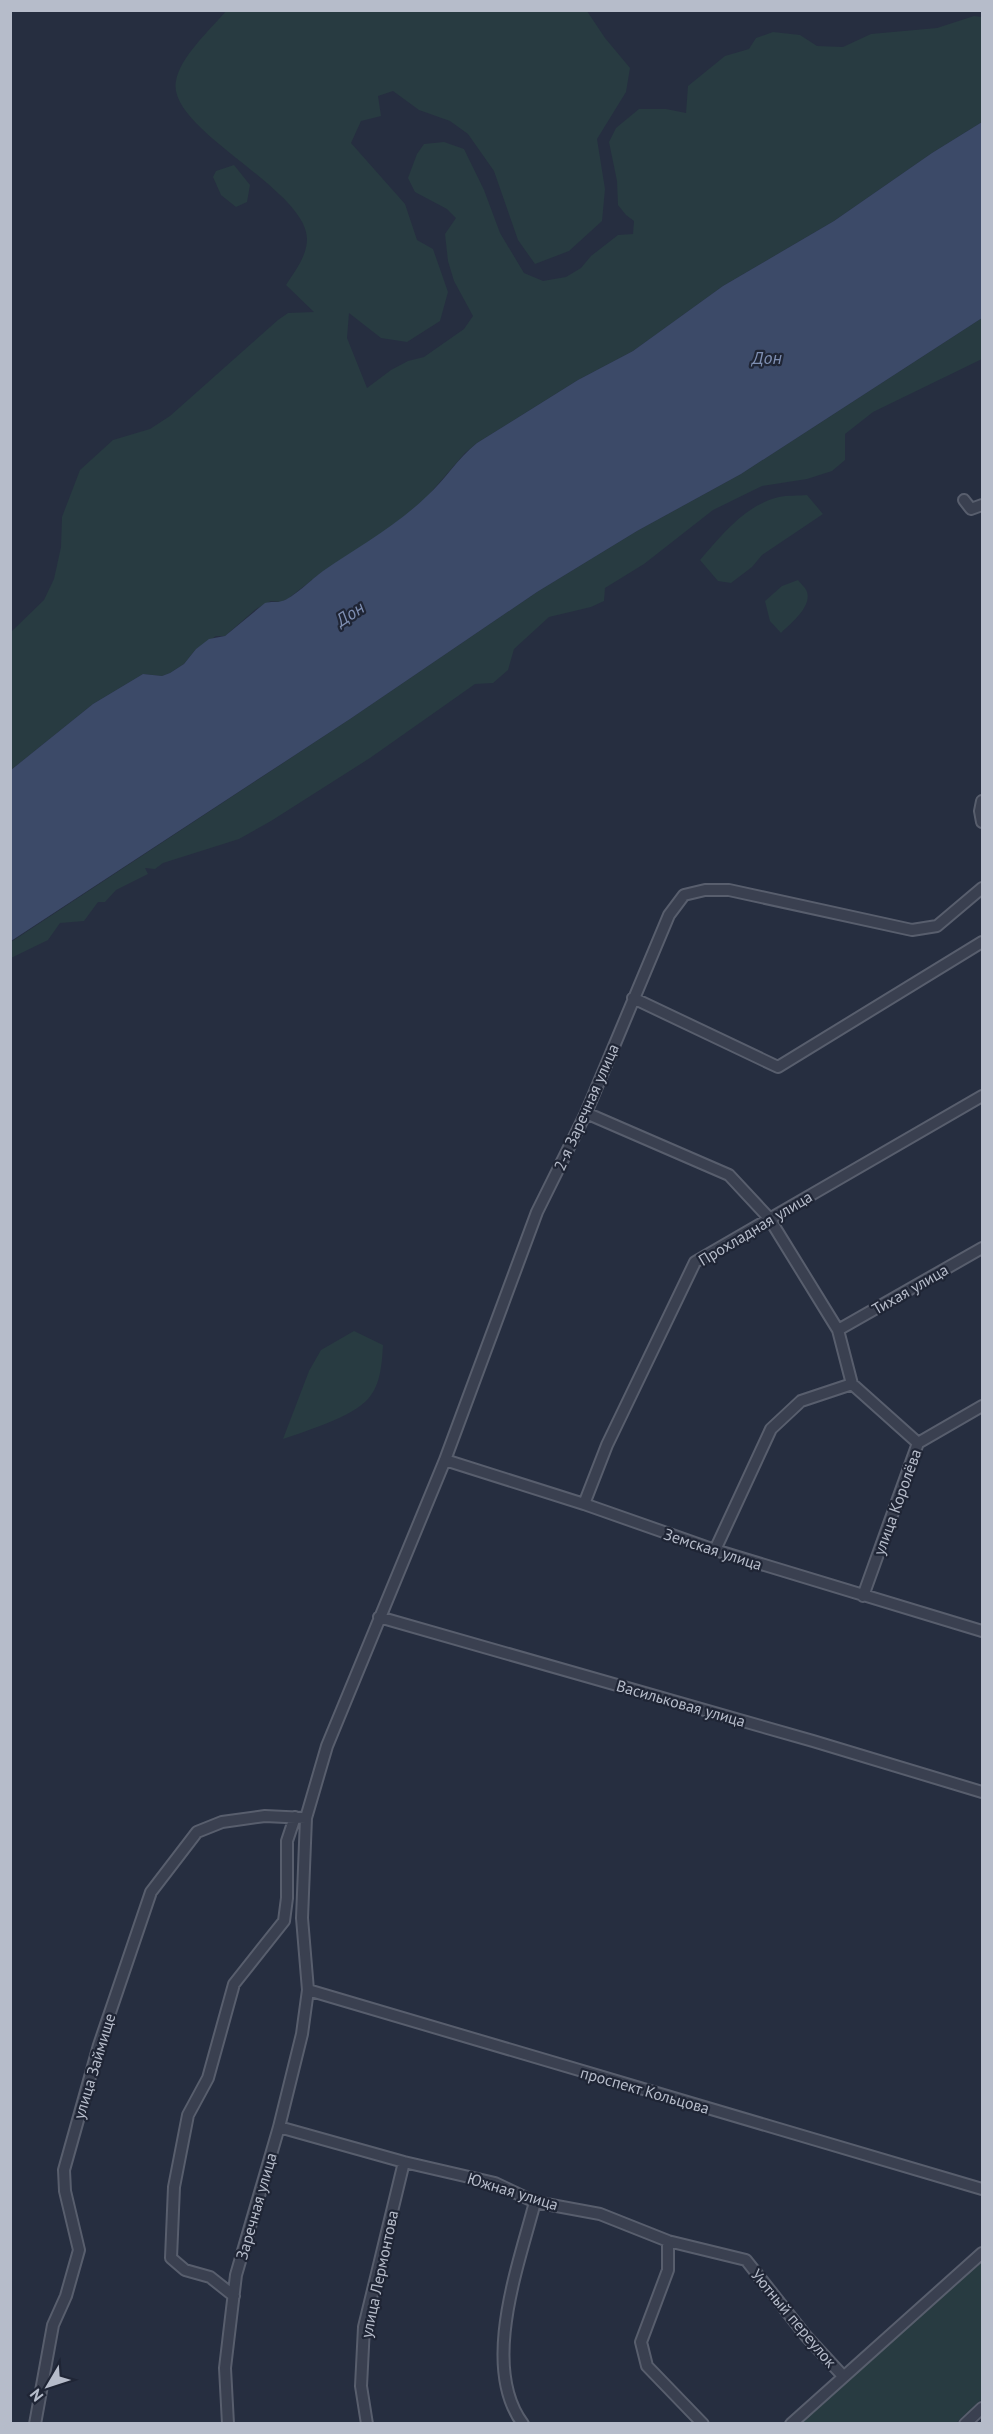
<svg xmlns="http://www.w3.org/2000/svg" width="993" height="2434" font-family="'PT Sans',sans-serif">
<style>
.green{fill:#283b41}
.water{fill:#3c4a68}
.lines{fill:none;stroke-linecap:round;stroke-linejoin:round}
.minor-casing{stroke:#585e6d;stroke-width:14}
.minor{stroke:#3a4050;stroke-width:10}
.labels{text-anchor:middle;stroke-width:4.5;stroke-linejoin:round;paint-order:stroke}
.street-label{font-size:16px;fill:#b6bcca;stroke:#1f2535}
.water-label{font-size:18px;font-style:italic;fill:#7e8eb1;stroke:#1f2535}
</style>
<rect width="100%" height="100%" fill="#262e40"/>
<path class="green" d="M226,11H587L605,38L630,68L626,92L597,139L605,189L602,221L569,251L535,264L518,240L494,171L468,134L450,121L419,110L393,91L378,96L381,116L361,121L351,143L405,204L417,240L433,249L448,292L440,321L407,342L381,338L349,313L347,338L367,388L391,370L408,361L424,357L464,329L473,316L454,281L448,261L445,234L456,218L447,209L415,192L408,178L417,154L424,144L444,142L464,149L484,190L500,233L524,273L543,281L566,277L581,268L591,256L618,235L633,234L634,221L626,215L618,205L617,181L609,142L616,128L639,109H666L686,113L688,86L725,56L749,49L756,38L773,32L800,35L817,46L843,47L871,34L937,28L974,16L982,17V122L932,153L834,221L723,286L633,351L578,380L477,443L465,453L426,498L390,528L322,572L289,598L281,602L271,601L256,609L225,636H216L196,649L184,664L170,673L162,676L143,674L93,704L11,770V632L44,600L54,579L61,547L62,517L80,470L113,440L150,429L170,416L278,320L288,313L314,312L286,285C295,271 307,256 307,239C307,189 166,129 176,81C180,57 210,30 226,11Z
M234,165L250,185L247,202L236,207L221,195L213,177L216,171Z
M982,318V359L873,412L845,434V460L832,471L807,479L762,486L713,510L644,564L605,588L604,601L591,607L549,617L514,649L508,670L493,683L475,684L370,758L271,821L239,839L163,863L155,869L145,868L148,874L116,890L105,902H98L84,921L60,923L48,940L11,958V942L350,719L537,592L637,531L741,474Z
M807,495L823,514L762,555L752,567L731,583L718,581L700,560C722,535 745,505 779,497C787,495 798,496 807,495Z
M798,580C800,583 806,588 807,592C812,607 790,624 781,633L770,621L765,601L782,586Z
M354,1331L383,1345C382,1362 381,1385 368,1399C352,1417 306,1431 283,1439L309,1371L321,1350Z
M982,2262V2399L956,2423H800Z"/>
<path class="water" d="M982,122V318L741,474L637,531L537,592L350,719L11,941V770L93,704L143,674L162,676L170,673L184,664L196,649L209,639L225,636L265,603C271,601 277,603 282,601C292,599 313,578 323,571C358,547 396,526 427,496C445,480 457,459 477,443L578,380L633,351L723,286L834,221L932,153Z"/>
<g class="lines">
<g class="minor-casing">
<path id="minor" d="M964,500L971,509L982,505
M982,801L980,811L982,822
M633,998L778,1067L982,942
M586,1113L729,1175L769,1218L838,1330L852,1384L918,1443
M838,1330L982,1248
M445,1460L584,1504L715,1550L982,1631
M584,1504L607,1445L695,1262L982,1096
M715,1550L771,1429L801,1401L852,1384
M863,1596L918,1443L982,1406
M379,1617L813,1741L982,1792
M308,1990L982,2189
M279,2127L404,2162L495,2183L535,2202L600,2214L668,2241L746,2260L806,2336L843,2376
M668,2241V2270L641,2342L647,2366L703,2424
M234,2296L210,2277L185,2270L171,2258L174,2187L188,2115L208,2078L234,1984L284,1921L287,1898V1841L295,1817
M35,2424L53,2325L66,2296L79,2250L65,2191L64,2170L99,2045L151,1892L197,1832L222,1822L265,1816L306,1818
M228,2424L225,2368L236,2275L279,2127L302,2034L308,1990L302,1918L306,1818L327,1746L445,1460L537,1212L586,1113L669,915L684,895L705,890H729L912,930L937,926L982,888
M367,2424L361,2386L364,2327L404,2162
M523,2424C480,2367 519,2264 535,2202
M791,2424L982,2253
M965,2424L982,2408"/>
</g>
<use href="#minor" class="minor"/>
</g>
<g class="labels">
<g class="street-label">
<text transform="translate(586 1107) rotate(-66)" y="6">2-я Заречная улица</text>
<text transform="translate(755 1228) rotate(-31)" y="6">Прохладная улица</text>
<text transform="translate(910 1289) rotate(-30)" y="6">Тихая улица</text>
<text transform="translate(897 1502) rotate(-70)" y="6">улица Королёва</text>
<text transform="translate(713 1549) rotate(18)" y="6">Земская улица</text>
<text transform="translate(681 1703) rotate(16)" y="6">Васильковая улица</text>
<text transform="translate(94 2066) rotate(-73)" y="6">улица Займище</text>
<text transform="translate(645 2090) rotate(16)" y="6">проспект Кольцова</text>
<text transform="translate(513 2191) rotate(17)" y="6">Южная улица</text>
<text transform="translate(256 2206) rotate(-74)" y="6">Заречная улица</text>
<text transform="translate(379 2274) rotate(-78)" y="6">улица Лермонтова</text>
<text transform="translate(794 2318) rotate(50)" y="6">Уютный переулок</text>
</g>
<g class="water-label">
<text x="767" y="364">Дон</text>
<text transform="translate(350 614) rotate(-33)" y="6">Дон</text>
</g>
</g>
<rect width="993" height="2434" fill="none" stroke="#b6bcca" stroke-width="24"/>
<g transform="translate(48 2386) rotate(231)" stroke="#1f2535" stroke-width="4.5" paint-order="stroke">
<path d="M0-4.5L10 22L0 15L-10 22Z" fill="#b6bcca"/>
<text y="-9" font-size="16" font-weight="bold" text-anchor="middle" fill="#b6bcca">N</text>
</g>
</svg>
